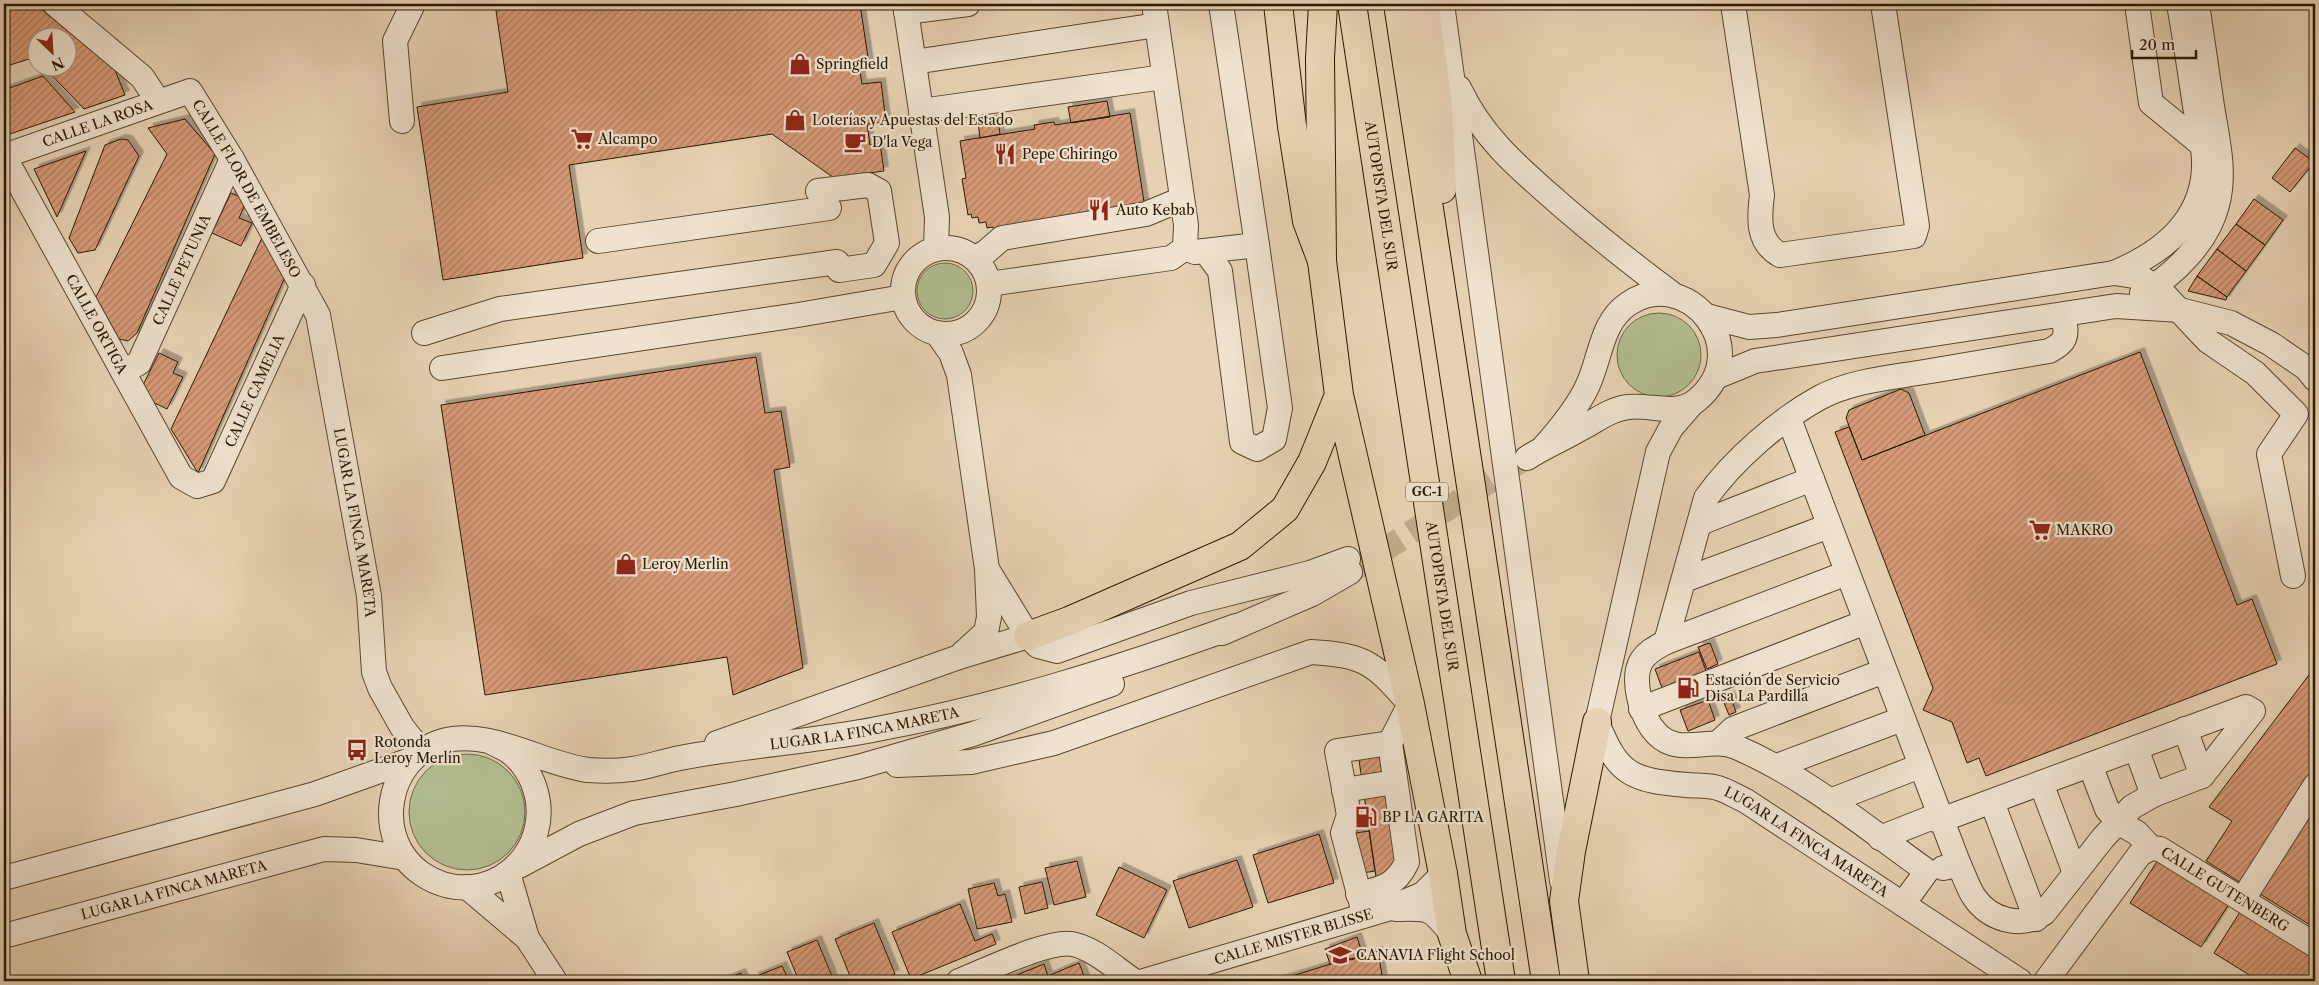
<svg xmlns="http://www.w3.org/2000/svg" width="2319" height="985" font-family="'Libre Caslon Text',serif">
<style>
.grass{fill:#b2bd8f;stroke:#6e6a48}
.building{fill:url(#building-hatch);stroke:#2a1801;filter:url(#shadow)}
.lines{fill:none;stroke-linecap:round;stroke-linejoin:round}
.minor-tunnel{stroke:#c0ad8f;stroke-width:24;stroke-dasharray:24 12;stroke-linecap:butt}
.minor-casing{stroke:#59462e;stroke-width:26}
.major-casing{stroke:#2a1801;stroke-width:30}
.highway-casing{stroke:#2a1801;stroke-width:30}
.minor{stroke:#efe2ce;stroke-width:24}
.major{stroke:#e6d2b3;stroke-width:28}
.highway{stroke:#e6d2b3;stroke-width:28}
.labels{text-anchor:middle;stroke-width:4.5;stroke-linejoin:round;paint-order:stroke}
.shield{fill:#efe2ce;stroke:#65553e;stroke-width:1}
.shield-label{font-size:12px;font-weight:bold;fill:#2a1801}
.poi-label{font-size:14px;fill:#2a1801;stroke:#efe2ce;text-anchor:start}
.street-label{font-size:14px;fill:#2a1801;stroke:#efe2ce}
</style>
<defs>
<pattern id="building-hatch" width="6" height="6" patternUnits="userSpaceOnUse" patternTransform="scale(1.25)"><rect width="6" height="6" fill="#d79a78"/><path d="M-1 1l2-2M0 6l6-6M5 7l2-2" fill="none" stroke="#af7d60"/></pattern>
<filter id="shadow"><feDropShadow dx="4.5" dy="-4.5" stdDeviation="0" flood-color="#0004"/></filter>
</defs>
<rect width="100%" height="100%" fill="#e6d2b3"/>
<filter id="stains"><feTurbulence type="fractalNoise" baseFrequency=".004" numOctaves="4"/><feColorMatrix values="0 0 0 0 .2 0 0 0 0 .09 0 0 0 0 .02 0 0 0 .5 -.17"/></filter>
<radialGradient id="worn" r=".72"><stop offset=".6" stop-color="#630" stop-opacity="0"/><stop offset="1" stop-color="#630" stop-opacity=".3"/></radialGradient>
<path class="grass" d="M917 291a28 28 0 1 1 56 0a28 28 0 1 1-56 0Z
M1617 355a42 42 0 1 1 84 0a42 42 0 1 1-84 0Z
M409 812a58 58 0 1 1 116 0a58 58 0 1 1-116 0Z"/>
<path class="building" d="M4,4H35L115,70L125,95L84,109L45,68H68V38H38V60L35,57L4,67Z
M495,4H860L869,64L859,65L862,84L881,82L886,122L867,124L870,145L880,143L884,171L834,178L772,134L569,165L583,258L443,280L417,107L508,92Z
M43,76L75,112L4,136V90Z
M1107,101L1110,117L1071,123L1068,107Z
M1130,113L1145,208L994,232L993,227L987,228L986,222L979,223L978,217L972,218L971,214L968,215L962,179L966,178L960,141L1035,129L1034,125L1054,122L1055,125Z
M185,119L215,154L137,333L128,341L119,339L96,297L167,154L148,128Z
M998,119L1000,134L980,138L978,122Z
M121,139L128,140L139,156L95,250L78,253L69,238L105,145Z
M2295,148L2314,162L2290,192L2272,178Z
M86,151L57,217L34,169Z
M231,193L247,200L239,218L252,223L241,246L212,233Z
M2254,199L2283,220L2265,245L2236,224Z
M2236,224L2265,245L2246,271L2217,249Z
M262,238L285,277L198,473L171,429Z
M2217,249L2246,271L2227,297L2197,276Z
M2197,276L2227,297L2226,300L2188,291Z
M2140,352L2237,605L2252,599L2277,664L1986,776L1979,758L1967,763L1952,722L1923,710L1933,688L1835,432L1849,427L1862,460Z
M159,353L178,362L173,373L183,377L167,409L138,395Z
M756,357L765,413L781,411L790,467L774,470L803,668L733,695L727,657L485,695L441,405Z
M1901,389L1909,393L1925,435L1862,460L1846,418L1849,410Z
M1710,643L1718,664L1707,669L1698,647Z
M1699,652L1706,671L1662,688L1655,669Z
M2315,667V766L2241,883L2206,861L2232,821L2209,807Z
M1730,695L1736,712L1729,715L1722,698Z
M1708,700L1715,720L1688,731L1680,710Z
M1379,750L1399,881L1377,884L1358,753Z
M2315,805V928L2260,894Z
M1369,831L1375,871L1356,874L1350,834Z
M1319,834L1334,883L1268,903L1253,855Z
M1237,860L1253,907L1189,928L1173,881Z
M2158,860L2229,904L2201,947L2130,903Z
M1077,861L1086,897L1054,905L1045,868Z
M1119,867L1167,890L1144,938L1096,915Z
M1042,882L1048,908L1025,914L1019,887Z
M994,883L998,896L1005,894L1012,922L977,929L968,889Z
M960,904L975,941L992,934L996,944L911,979L892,932Z
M2240,912L2315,958V981H2259L2214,953Z
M874,923L895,974L877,981H852L835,939Z
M1357,937L1363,956L1330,964L1325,949Z
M817,940L834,981H799L787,952Z
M1378,951L1383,981H1276L1350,958L1351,960Z
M1079,963L1086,981H1002L1044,964L1048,976Z
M782,966L789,981H756L754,977Z
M741,973L745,981H721Z"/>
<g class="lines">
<path class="minor-tunnel" d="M1350,572L1521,461"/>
<g class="minor-casing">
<g id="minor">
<path d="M55,4L142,77L158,101"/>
<path d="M905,4L937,217L936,249"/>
<path d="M1154,4L1186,225L1185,248"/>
<path d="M1442,4L1562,881"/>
<path d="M1733,4L1762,195C1759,218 1757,242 1780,255L1914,236L1917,226L1883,4"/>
<path d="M2137,4L2151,103L2201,144"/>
<path d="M906,12L968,4"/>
<path d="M914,62L1157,25"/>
<path d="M1459,88C1483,139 1520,169 1561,205C1598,237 1636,267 1675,296"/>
<path d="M921,111L1164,77"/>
<path d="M402,121L395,41L413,4"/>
<path id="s1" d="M4,156L190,91L232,159L318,315L369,596L374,672L380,688L402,727L421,751"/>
<path id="s2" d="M4,156L181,477L197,486L213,481L303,285"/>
<path d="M818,191L868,185L879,191L887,243L874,265L839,270"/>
<path d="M598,241L829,208"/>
<circle cx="946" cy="291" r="43"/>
<path d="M1185,248L1195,252L1257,245L1221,4"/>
<path d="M1206,252L1220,271L1242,442L1257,449L1274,439L1280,408L1257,245"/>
<path d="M975,258L986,252L1002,238L1146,214L1182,199"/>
<path d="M2114,273L2140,277L2161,291L2208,341L2255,373L2296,414L2269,454L2293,576"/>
<path d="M989,284L1171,258L1185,248"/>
<path d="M2142,293C2174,276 2208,241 2217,205C2226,173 2217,138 2212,106C2207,72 2202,38 2197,4"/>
<path d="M1707,316L1749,327L1777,325L2114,273C2160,254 2203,222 2204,166C2205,147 2198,125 2195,106C2190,72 2185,38 2179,4"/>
<path d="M424,333L500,309L837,262"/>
<path d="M937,333L951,353L959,375L987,569L989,617L986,632L963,653"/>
<path d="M442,368L798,315L903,297"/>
<path id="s3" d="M123,372L139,363L232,159"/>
<path d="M1716,377L1755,361L2116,306L2180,310L2231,323L2271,344L2306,368L2315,379"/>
<path id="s4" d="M1690,406L1671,428L1658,452L1597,722C1618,776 1632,780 1687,785C1697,786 1709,785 1718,788C1728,791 1737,797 1746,801L2020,981"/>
<path d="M1789,419L1959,865L1943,868"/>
<path d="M1527,458C1544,447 1563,439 1580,429C1596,421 1610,409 1628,407C1650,404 1678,417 1697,400C1757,350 1687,264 1628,304C1599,324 1601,362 1585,391C1574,412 1559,430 1543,448"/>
<path d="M1700,523L1812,479"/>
<path d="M987,569L1028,636L1038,646L1057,651L1191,603L1310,573L1348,559"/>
<path d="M1847,573L1666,642C1657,647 1648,651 1642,660C1630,679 1642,719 1657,734C1679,757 1710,736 1736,747C1806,777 1865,827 1927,871L1903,904"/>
<path d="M1684,580L1829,526"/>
<path d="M1222,633L1312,594L1350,572"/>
<path d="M1666,642L1706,498C1733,460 1779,420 1819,398C1848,382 1886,378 1918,373C1962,366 2006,358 2049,351C2069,341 2066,335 2064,315"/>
<path d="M1641,709L1866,622"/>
<path d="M2185,729L2202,776"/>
<path id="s5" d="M489,741C496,745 505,748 511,753C520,760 529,772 533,783C560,852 485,916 422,874C372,840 385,758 443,741C489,728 542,764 588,770C601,771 619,771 632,769C648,767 664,761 680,758C745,745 812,742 877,729C1000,706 1119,668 1236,626"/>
<path d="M1719,742L1733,729L1884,671"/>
<path d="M717,743L959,657L1028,636"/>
<path d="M2136,748L2153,795"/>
<path d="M897,765L971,762L1054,743L1311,652C1366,655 1375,664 1410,704L1390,743L1407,862C1396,886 1381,889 1358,894"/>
<path d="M2090,765L2107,809L2118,822L2137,833L2151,848"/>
<path d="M1777,766L1902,719"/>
<path d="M2041,783L2075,873"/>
<path d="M1344,790L1395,782"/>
<path d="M1830,801L1920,766"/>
<path d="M1992,802L2036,919"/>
<path d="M1880,838L1928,819L1941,820L2246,707L2253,711L2202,776L2153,795L2132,807L2103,838L2044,913C2021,929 1990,920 1974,897C1968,888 1964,875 1959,865"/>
<path d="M519,866L579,834L634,813L736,794L858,767L973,734L1112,684"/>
<path d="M508,873L527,938"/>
<path d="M4,878L315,794L413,759"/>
<path d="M467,887L527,938L555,981"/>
<path d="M2243,899L2315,786"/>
<path d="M1363,909L1343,833L1349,815L1337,751L1390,743"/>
<path d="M1396,909C1431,908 1430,907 1452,934"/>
<path id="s6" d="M4,936L324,849L356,850L405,858"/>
<path d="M959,981C985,971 1047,940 1072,944C1094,948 1116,969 1134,981"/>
<path id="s7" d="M1144,981L1387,909L1423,894L1443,874"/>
<path id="s8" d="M2046,981L2140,854L2151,848L2160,849L2315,945"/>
</g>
</g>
<g class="major-casing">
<path id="major" d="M1278,4L1292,126L1307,221L1322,261L1339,395L1410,704L1443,874
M1028,636L1069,621L1240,546L1285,509L1312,462L1339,395"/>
</g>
<g class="highway-casing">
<g id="highway">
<path id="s9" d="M1352,4L1501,981"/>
<path d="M1398,4L1546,981"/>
<path d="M1424,4L1438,104L1442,189"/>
<path d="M1322,261L1320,58L1323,4"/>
<path d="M1443,874L1452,934L1468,981"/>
<path d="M1575,981L1564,901L1571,851L1597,722"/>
</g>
</g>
<use href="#minor" class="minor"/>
<use href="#major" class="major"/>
<use href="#highway" class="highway"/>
</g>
<defs>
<g id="shop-bare" transform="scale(1.725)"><path d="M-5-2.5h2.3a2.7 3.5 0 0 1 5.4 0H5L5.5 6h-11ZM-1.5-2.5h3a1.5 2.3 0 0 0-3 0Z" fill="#8f2418" stroke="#efe2ce" stroke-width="2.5" paint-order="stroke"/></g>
<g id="supermarket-bare" transform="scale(1.725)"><path d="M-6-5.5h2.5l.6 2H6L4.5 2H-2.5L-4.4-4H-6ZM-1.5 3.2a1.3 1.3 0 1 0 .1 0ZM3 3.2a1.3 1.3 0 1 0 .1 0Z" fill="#8f2418" stroke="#efe2ce" stroke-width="2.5" paint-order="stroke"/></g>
<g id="cafe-bare" transform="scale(1.725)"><path d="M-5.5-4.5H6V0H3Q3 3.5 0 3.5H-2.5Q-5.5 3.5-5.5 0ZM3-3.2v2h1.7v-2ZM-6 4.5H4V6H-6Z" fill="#8f2418" stroke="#efe2ce" stroke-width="2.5" paint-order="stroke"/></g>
<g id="restaurant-bare" transform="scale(1.725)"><path d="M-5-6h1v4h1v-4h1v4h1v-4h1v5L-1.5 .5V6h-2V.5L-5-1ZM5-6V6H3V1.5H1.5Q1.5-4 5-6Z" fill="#8f2418" stroke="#efe2ce" stroke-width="2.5" paint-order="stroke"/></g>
<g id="fuel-bare" transform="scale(1.725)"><path d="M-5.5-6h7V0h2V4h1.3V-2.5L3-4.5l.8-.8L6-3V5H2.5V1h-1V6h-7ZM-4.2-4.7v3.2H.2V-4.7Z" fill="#8f2418" stroke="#efe2ce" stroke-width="2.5" paint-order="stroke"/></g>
<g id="bus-bare" transform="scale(1.725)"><path d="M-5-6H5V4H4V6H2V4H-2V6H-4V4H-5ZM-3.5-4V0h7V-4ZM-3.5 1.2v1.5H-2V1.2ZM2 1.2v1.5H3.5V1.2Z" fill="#8f2418" stroke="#efe2ce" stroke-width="2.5" paint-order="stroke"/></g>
<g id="school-bare" transform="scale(1.725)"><path d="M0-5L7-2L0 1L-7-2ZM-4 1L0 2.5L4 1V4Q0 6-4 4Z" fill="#8f2418" stroke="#efe2ce" stroke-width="2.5" paint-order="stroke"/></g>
</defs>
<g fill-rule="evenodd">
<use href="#shop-bare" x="800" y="64"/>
<use href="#shop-bare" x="795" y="120"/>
<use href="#supermarket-bare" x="582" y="139"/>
<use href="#cafe-bare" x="855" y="142"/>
<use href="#restaurant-bare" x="1005" y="154"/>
<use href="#restaurant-bare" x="1099" y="210"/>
<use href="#supermarket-bare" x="2040" y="530"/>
<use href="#shop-bare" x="626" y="564"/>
<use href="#fuel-bare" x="1688" y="688"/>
<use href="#bus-bare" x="357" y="750"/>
<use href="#fuel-bare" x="1366" y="817"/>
<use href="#school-bare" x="1340" y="955"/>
</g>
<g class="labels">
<rect class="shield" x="1406" y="482.5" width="42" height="19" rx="4"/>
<g class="shield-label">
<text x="1427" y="496">GC-1</text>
</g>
<g class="poi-label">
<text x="816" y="69">Springfield</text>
<text x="812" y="125">Loterías y Apuestas del Estado</text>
<text x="598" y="144">Alcampo</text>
<text x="872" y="147">D'la Vega</text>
<text x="1022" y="159">Pepe Chiringo</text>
<text x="1116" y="215">Auto Kebab</text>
<text x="2056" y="535">MAKRO</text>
<text x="642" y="569">Leroy Merlin</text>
<text x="1705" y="685">Estación de Servicio<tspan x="1705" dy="16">Disa La Pardilla</tspan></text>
<text x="374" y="747">Rotonda<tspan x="374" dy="16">Leroy Merlín</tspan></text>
<text x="1382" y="822">BP LA GARITA</text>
<text x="1356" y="960">CANAVIA Flight School</text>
</g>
<g class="street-label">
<text dy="5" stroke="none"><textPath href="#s1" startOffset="99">CALLE LA ROSA</textPath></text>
<text dy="5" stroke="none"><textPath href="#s1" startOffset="310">CALLE FLOR DE EMBELESO</textPath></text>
<text dy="5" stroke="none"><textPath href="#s9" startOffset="194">AUTOPISTA DEL SUR</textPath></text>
<text dy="5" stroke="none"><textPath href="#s3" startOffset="121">CALLE PETUNIA</textPath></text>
<text dy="5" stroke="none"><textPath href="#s2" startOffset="192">CALLE ORTIGA</textPath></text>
<text dy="5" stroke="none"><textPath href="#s2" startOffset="501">CALLE CAMELIA</textPath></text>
<text dy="5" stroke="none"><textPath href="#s1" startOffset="666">LUGAR LA FINCA MARETA</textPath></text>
<text dy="5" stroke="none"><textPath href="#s9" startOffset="599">AUTOPISTA DEL SUR</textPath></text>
<text dy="5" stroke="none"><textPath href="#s5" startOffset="851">LUGAR LA FINCA MARETA</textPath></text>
<text dy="5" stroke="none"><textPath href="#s4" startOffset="588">LUGAR LA FINCA MARETA</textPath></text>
<text dy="5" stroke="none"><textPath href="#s6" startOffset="176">LUGAR LA FINCA MARETA</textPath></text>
<text dy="5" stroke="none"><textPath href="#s8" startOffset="256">CALLE GUTENBERG</textPath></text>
<text dy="5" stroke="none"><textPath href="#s7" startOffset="156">CALLE MISTER BLISSE</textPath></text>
</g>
</g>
<rect width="2319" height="985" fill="none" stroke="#e6d2b3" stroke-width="20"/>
<rect x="5" y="5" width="2309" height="975" fill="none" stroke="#2a1801" stroke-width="2.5"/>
<rect x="10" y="10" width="2299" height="965" fill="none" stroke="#2a1801"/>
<g transform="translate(52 52) rotate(155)"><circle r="24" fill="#efe2ce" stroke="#a0917c"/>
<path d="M0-4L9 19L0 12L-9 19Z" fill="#8f2418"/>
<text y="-8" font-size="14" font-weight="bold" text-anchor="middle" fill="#2a1801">N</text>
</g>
<path d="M2132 50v8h64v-8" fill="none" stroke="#2a1801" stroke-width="2.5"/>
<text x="2139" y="50" font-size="15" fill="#2a1801" stroke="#efe2ce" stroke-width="4" paint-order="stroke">20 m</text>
<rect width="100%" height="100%" filter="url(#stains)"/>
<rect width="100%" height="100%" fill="url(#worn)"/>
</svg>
